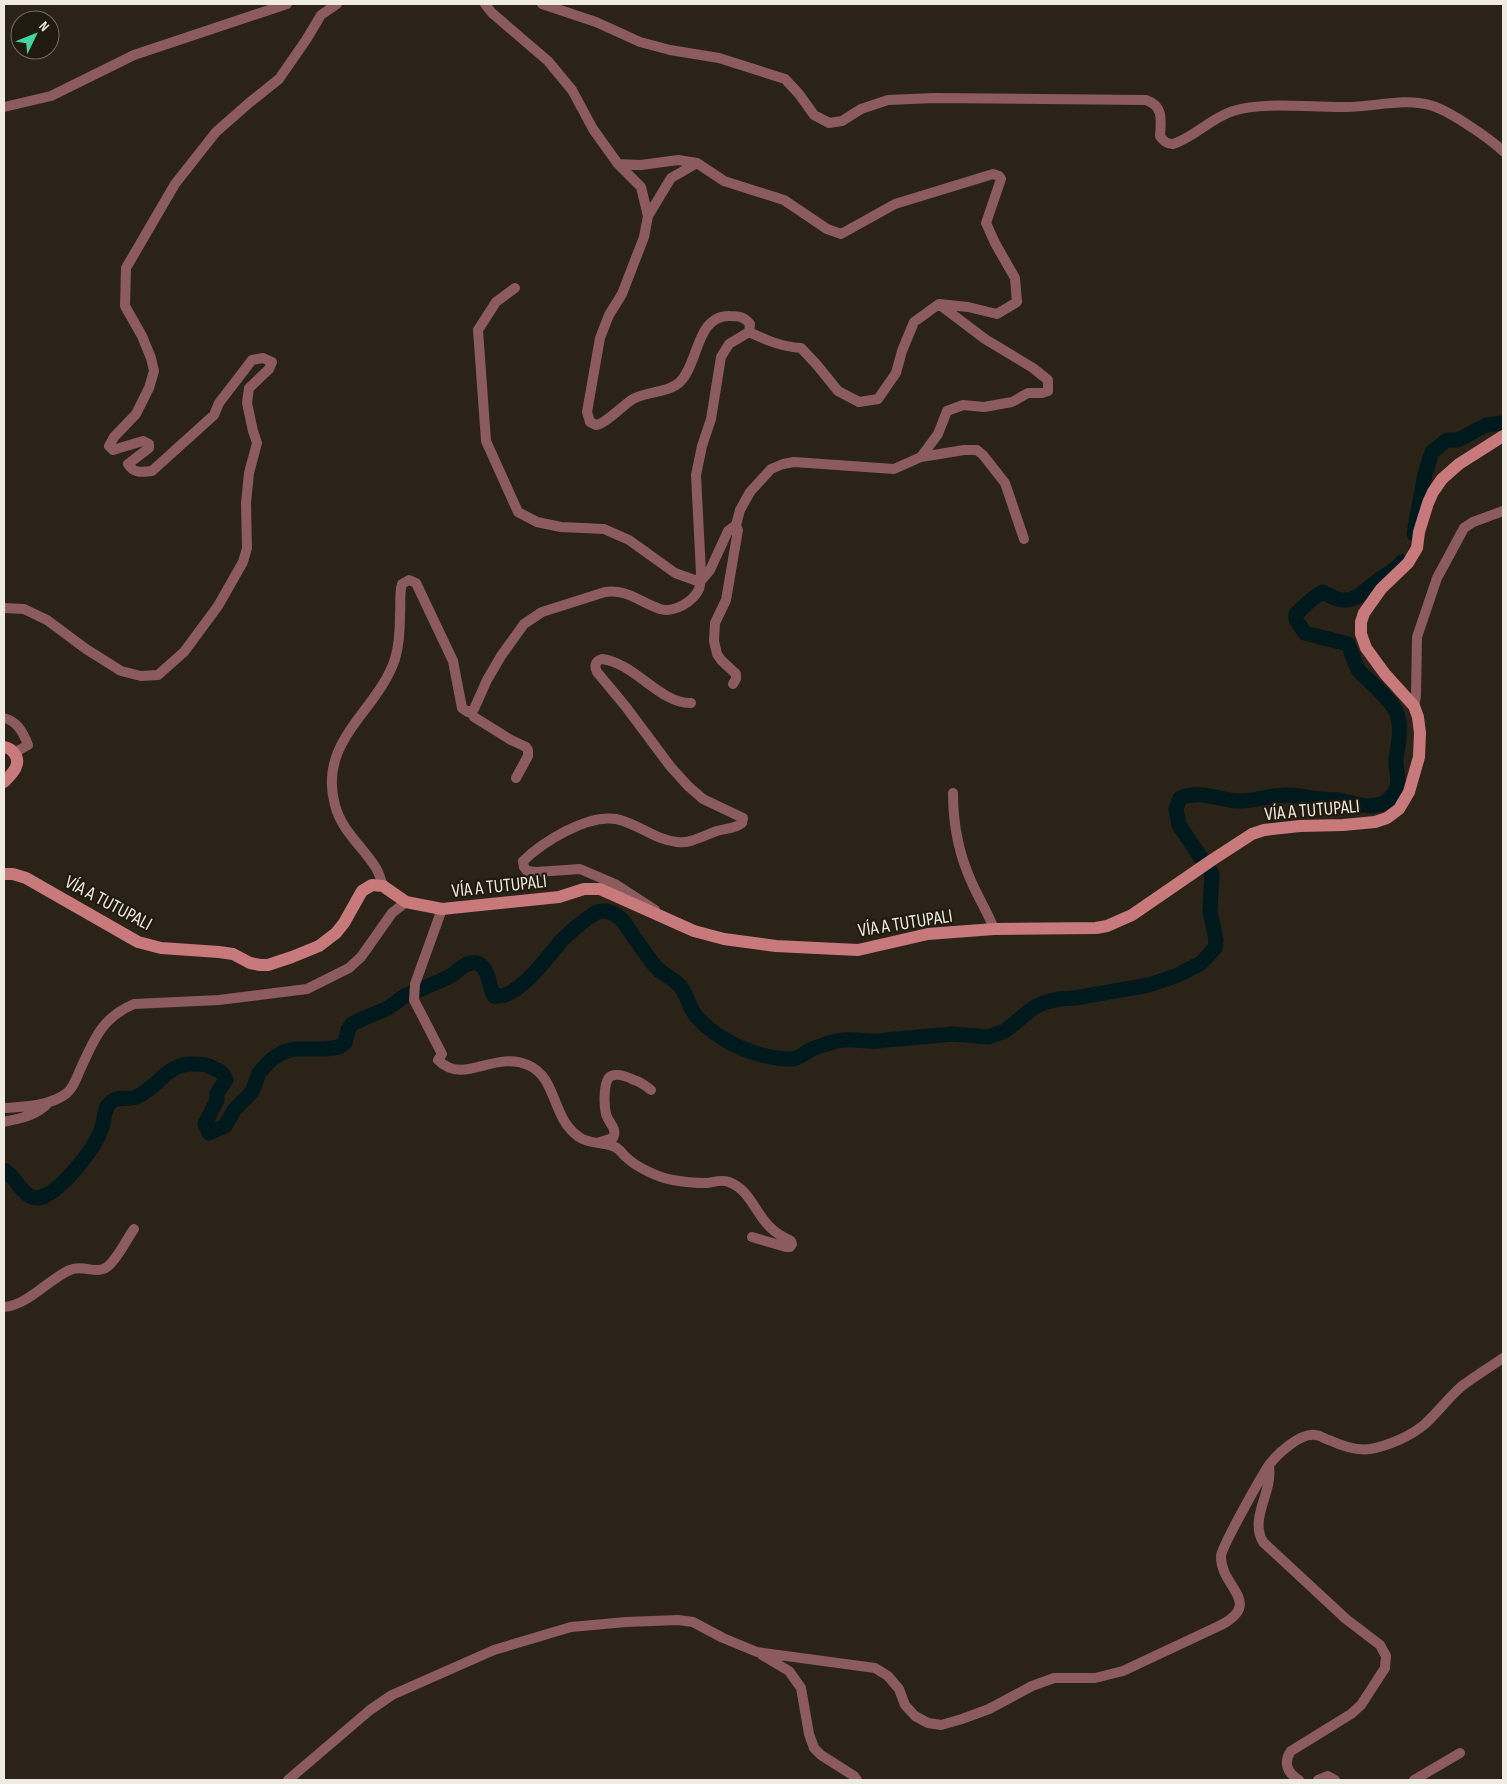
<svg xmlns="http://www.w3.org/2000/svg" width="1507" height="1784" font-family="'Sofia Sans Condensed',sans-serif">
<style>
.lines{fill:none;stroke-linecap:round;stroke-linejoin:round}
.river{stroke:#00191d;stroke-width:15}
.street{stroke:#8c5b5d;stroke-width:10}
.secondary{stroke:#c7797c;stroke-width:12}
.labels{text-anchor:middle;stroke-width:4.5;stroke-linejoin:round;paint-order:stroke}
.street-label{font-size:19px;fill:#efeae2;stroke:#211a0e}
</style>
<rect width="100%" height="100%" fill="#2b2317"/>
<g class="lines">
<path class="river" d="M1414,534L1425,474L1432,452L1447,440H1458L1486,425L1503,423
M4,1170C16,1176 23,1199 38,1198C59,1195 94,1149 101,1130C105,1121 103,1108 111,1102C118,1096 128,1100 136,1097C158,1088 168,1062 194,1064C199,1064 204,1064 209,1066C217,1070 223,1071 226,1080L217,1093V1100L205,1124L209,1133L225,1126L234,1110L252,1092L259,1073L272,1059L283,1052L294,1049H326L339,1047L345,1043L348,1030L352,1024C363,1018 374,1014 384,1010C393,1006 399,999 407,995C421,988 436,984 450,976C458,972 466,960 477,963C490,968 488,986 494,996C518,1000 548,956 562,940C569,933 577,926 585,920C591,916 597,910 605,911C624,914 628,931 639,944C645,953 652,964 660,971C667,976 675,980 681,987C688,997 689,1008 697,1017C719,1042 758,1059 792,1059C798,1059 806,1052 812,1049C820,1046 829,1043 837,1041C854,1037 870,1044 886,1040L953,1034L988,1037L1005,1031L1033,1008L1043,1003L1058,999L1075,998L1149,985L1178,975L1201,963L1215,948L1216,940L1210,912L1212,874L1179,825L1176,809L1180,798C1198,790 1217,799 1236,801C1254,802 1271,794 1289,795C1299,795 1309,798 1319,799C1326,800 1332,799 1338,800C1357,804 1381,814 1394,793C1402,782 1395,771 1396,759C1398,745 1402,728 1397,714C1392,700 1370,682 1359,671L1355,663L1348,644L1305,633L1296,620V614C1305,606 1312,597 1323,592C1330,596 1339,601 1346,600C1360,599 1369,586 1380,579C1388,573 1396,570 1402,562"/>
<path class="street" d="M542,4L596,22L640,42L670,50L719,58L785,79L799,94L814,115L829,123L842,121L861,109L888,100L934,98L1146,100C1164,106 1161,121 1160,136C1163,141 1167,144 1173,144C1193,138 1211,118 1233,111C1264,101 1313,108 1347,107C1375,107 1405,97 1433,106C1451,112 1489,138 1503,151
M4,107L51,96L134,55L287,4
M618,164L641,165L678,160L697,163L724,181L784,200L827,229L841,234L895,204L993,174L999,176L1001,179L986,223L995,243L1015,278L1017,302L997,314L968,307L939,304L914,322L902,351L896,373L878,399L859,402L838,391L817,365L801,348C782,347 766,340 749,332
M648,216L671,178L697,163
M515,288L496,302L478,330L486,441L518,512L537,522L561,527L604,529L629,540L675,573L700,582L710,570L728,531L736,525L738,530L726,600L715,623L714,641L717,654L721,660L736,674V679L733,684
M921,457L938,434L947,411L963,405L984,407L1012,402L1028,393H1042L1048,391V380L1033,368L985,339L940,305
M736,525L740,510L750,492L771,469L783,464L794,462L894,469L921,457L964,450H977L983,455L1005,483L1024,539
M4,608L24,609L47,620L86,649L121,671L141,676L158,675L184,652L218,606L243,562L247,548L246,503L249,473L257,443L253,431L247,403L249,388L269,369L272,362L263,358L252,360L219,403L214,415L152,471C142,472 134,474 128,464L149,448V444L143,441L113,450L109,446L114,437L136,414L149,388L154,371L151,358L142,336L125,306L126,268L175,184L216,132L249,103L279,79L306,40L321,15L337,4
M1414,706L1416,696L1417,637L1437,578L1464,528L1473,522L1503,511
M471,712L474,717L511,740L526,747L528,750V756L516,778
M4,718C17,721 23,732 28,745L14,753
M953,793C953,824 959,855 972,883C979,899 988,913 994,929
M383,886C381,880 379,873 376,868C363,847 341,830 335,805C317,741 378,711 395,659C399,646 400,628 400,614C401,604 399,594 402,584L409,580L416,583L453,661L462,708L468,712L474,709L487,680L501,656L524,624L542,612L605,592C628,589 639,602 660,609C674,613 693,602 699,589C701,584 700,578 701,573L696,475L702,446L711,419L721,357L729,344L749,332L750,324C744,317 740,316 730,316C696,315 699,363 680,382C668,393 648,391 633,399C623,405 604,425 596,425L590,422L587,412L600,338L609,315L622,294L644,237L648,216L641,187L618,164L593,129L572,90L548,61L492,13L485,4
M442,909L415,984L414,1000L442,1054L438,1060C464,1086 494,1050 528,1065C558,1078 551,1118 579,1137C590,1145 603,1141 615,1147C620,1149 622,1154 626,1157C636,1167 659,1178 673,1180C683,1182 696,1183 707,1183C715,1182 721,1179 729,1182C751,1190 756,1216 772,1229C777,1234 785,1238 791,1241L792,1244L790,1247H786L752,1237
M655,910L615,884L580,869L536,872L527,871L524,867L523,861C543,842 587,814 616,819C637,823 655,840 677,842C690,844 705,835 717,831C726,828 735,829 742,823L743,818L703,799L688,786L670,766L626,707L597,672C594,666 595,661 602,659C635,663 660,704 691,703
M4,1108C23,1107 51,1106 67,1093C74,1087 76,1079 80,1070C94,1040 101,1018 134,1004L219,1000L307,989L349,968L361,957L392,913L406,902
M4,1122C21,1118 36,1116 49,1102
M600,1142L613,1138C618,1128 608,1123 606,1114C604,1106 603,1080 611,1076C618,1073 628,1077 634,1080C641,1082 645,1085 651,1090
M4,1307C27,1306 50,1278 70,1270C83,1264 96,1275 107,1267C117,1260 126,1240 134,1229
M1269,1467C1273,1492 1249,1518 1263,1542L1346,1619L1380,1645L1386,1656L1385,1668L1361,1705L1351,1714L1291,1751C1283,1762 1287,1773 1299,1780
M762,1655L789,1671L801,1688L809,1734L814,1748L821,1755L854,1776L857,1780
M288,1780L370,1710L392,1695L494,1650L571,1627L626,1622L678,1620L693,1622L723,1638L757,1652L875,1668L888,1676L899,1689L905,1705L915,1716L928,1723L941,1725L962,1719L989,1709L1032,1686L1054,1678H1095L1123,1671L1221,1625C1264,1602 1220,1587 1221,1556C1222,1546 1261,1477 1269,1465C1277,1454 1300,1433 1315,1435C1320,1435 1325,1439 1329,1440C1342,1446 1356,1451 1370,1449C1388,1446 1411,1436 1425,1424C1438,1412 1449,1397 1462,1386C1475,1376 1490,1367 1503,1358
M1318,1780L1328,1776L1335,1780
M1414,1780L1460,1753"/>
<path class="secondary" d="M4,747C9,748 11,749 14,753C23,764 11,775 4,782
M4,874H13L26,878L138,942L161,948L219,952L233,954L250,963L260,965H268L292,957L319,946L336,933L344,923L362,891L372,885L383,886L406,902L442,909L559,897L584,889H600L694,931L724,939L776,946L858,950L928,934L994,929L1096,928L1107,926L1132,915L1212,860L1252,834L1264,830L1300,826L1343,825L1375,822L1387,818L1399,809L1409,792L1419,757L1420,733L1418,717L1414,706L1385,674L1366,648L1361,634V622L1364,613L1381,589L1408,563L1417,548L1419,532L1428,503L1433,492L1442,479L1459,464L1503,436"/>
</g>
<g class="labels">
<g class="street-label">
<text transform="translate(1312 809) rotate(-5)" y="7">VÍA A TUTUPALI</text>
<text transform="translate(499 885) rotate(-6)" y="7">VÍA A TUTUPALI</text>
<text transform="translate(109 902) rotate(28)" y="7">VÍA A TUTUPALI</text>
<text transform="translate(905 922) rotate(-9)" y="7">VÍA A TUTUPALI</text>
</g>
</g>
<rect width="1507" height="1784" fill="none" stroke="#efeae2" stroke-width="10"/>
<g transform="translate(35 35) rotate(47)"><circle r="24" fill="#211a0e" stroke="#736d63"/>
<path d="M0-4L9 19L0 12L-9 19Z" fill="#44d49f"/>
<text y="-8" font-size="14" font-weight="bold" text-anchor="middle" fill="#efeae2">N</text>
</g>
</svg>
